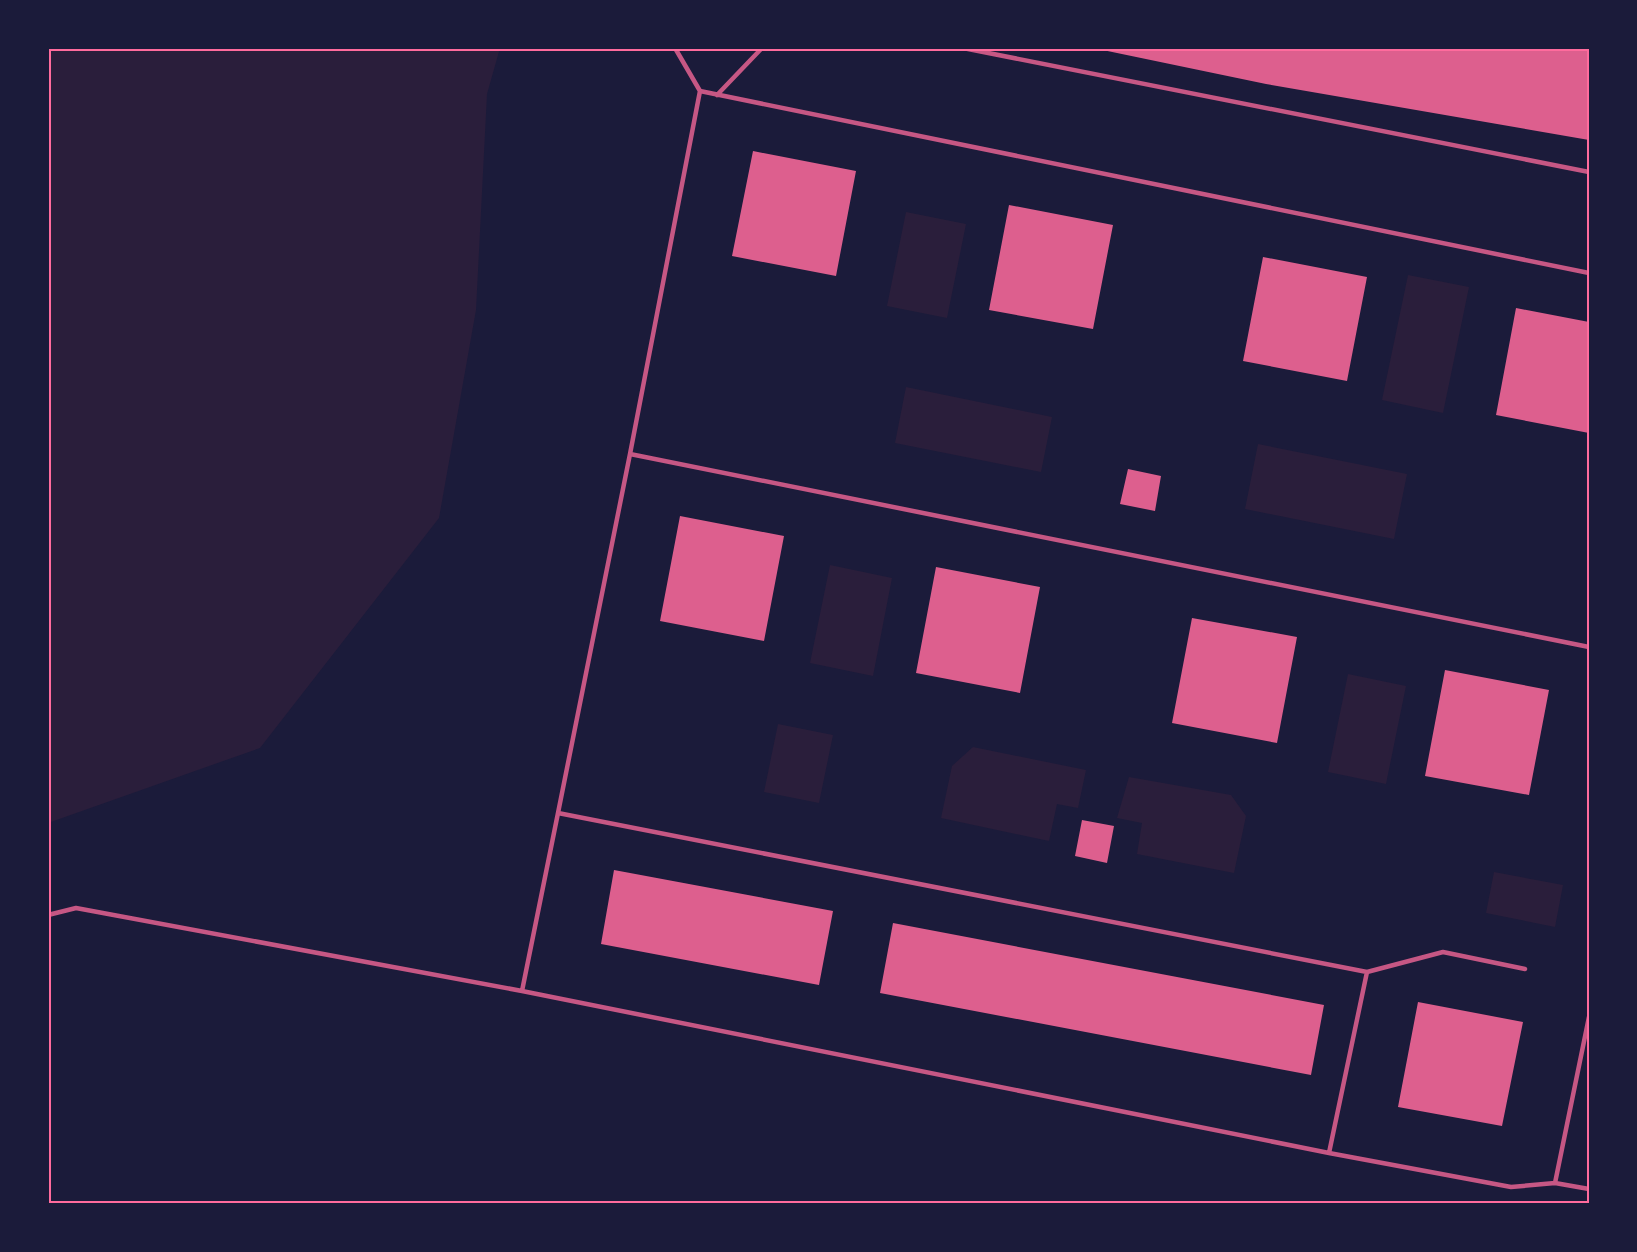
<svg xmlns="http://www.w3.org/2000/svg" width="1637" height="1252" font-family="'IBM Plex Sans',sans-serif">
<style>
.green{fill:#2a1e3b}
.building{fill:#dd5f8e}
.lines{fill:none;stroke-linecap:round;stroke-linejoin:round}
.service{stroke:#c65784;stroke-width:4.5}
.neatline{fill:none;stroke:#ff6b9d;stroke-width:2}
</style>
<rect width="100%" height="100%" fill="#1b1b3a"/>
<path class="green" d="M48,48H500L487,94L476,310L439,518L260,748L48,823Z
M906,212L966,224L947,318L887,306Z
M1408,275L1469,287L1443,413L1382,400Z
M906,387L1052,417L1041,472L895,443Z
M1258,444L1407,474L1394,539L1245,509Z
M830,565L892,578L873,676L810,663Z
M1348,674L1406,686L1386,784L1328,772Z
M778,724L833,735L819,803L764,792Z
M973,747L1086,770L1078,808L1057,804L1049,841L941,818L952,766Z
M1129,777L1231,795L1246,816L1234,873L1137,854L1142,823L1117,818Z
M1494,872L1563,885L1555,927L1486,913Z"/>
<path class="building" d="M1093,48H1589V140L1266,84Z
M753,151L856,171L836,276L732,256Z
M1009,205L1113,225L1093,329L989,310Z
M1263,257L1367,277L1347,381L1243,361Z
M1516,308L1589,322V433L1496,415Z
M1128,469L1161,476L1155,511L1120,504Z
M680,516L784,536L764,641L660,621Z
M936,567L1040,587L1020,693L916,673Z
M1192,618L1297,637L1277,743L1172,723Z
M1445,670L1549,690L1529,795L1425,776Z
M1082,820L1114,826L1107,863L1075,856Z
M614,870L833,911L819,985L601,944Z
M893,923L1324,1005L1311,1075L880,993Z
M1418,1002L1523,1022L1502,1126L1398,1107Z"/>
<g class="lines">
<path class="service" d="M675,48L700,91
M963,48L1589,172
M717,95L762,48
M630,454L700,91L1589,273
M558,813L630,454L1589,647
M48,915L76,908L522,991L1329,1153L1511,1187L1555,1183L1589,1189
M522,991L558,813L1367,972L1443,952L1525,969
M1329,1153L1367,972
M1555,1183L1589,1017"/>
</g>
<rect width="1637" height="1252" fill="none" stroke="#1b1b3a" stroke-width="99"/>
<rect x="50" y="50" width="1538" height="1152" class="neatline"/>
</svg>
